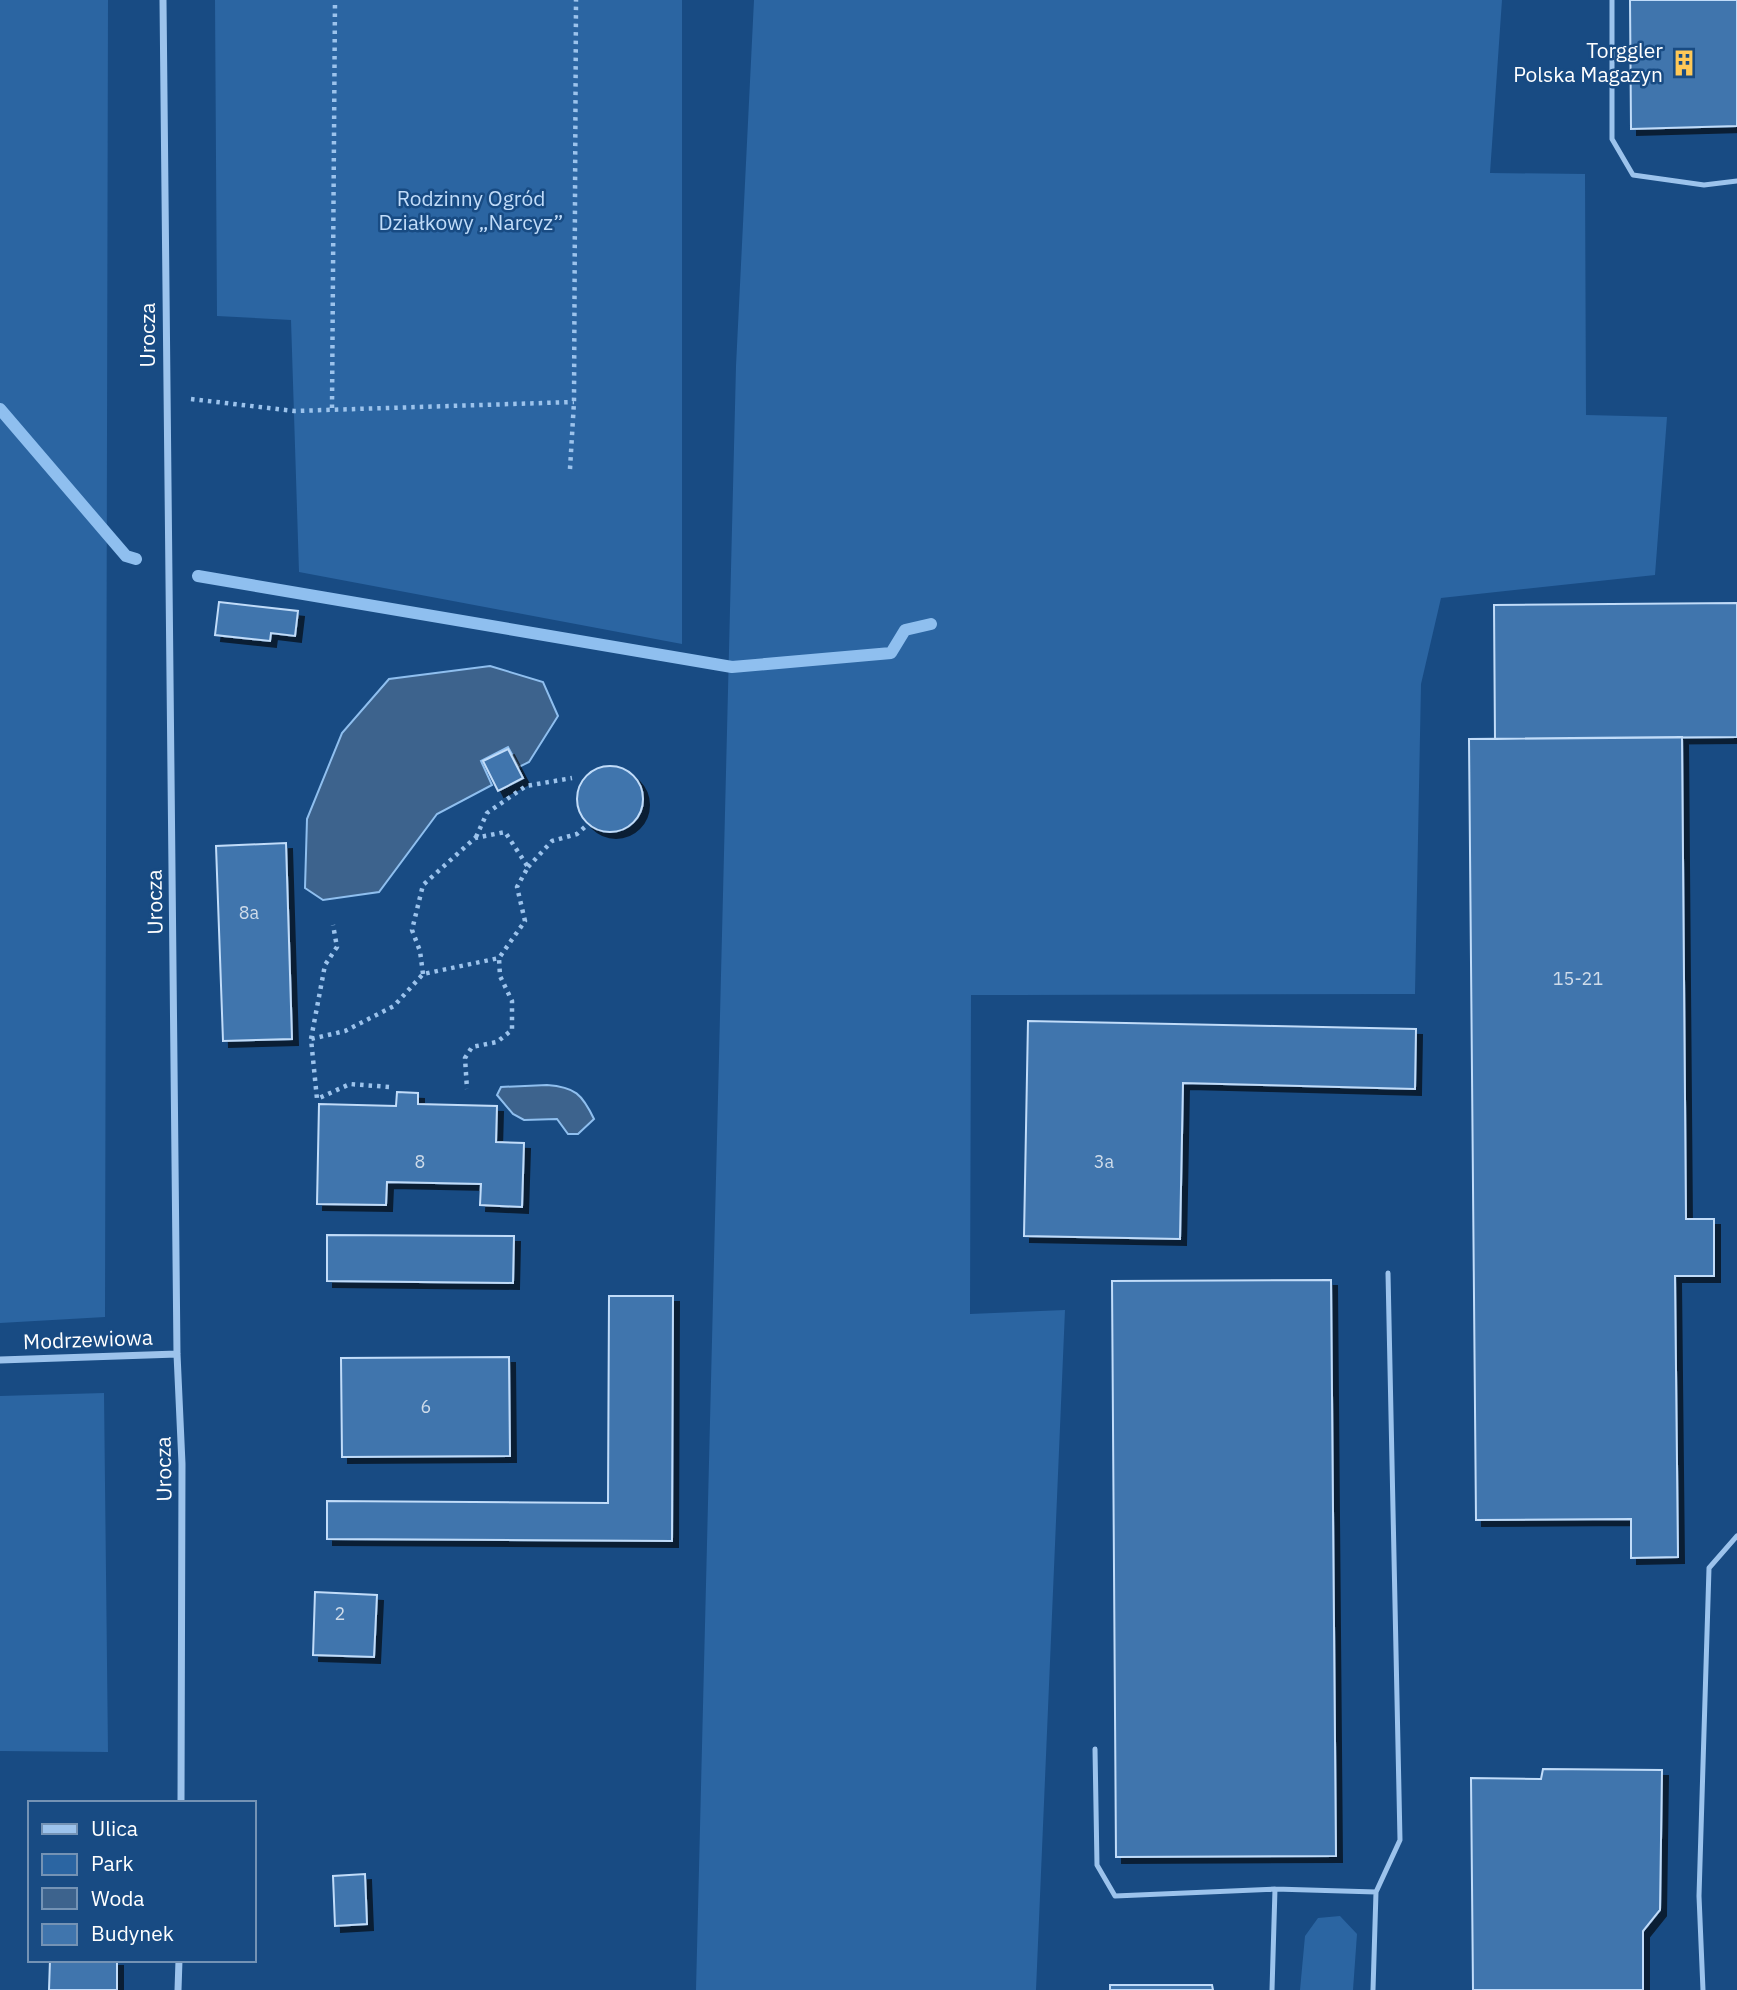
<svg xmlns="http://www.w3.org/2000/svg" width="1737" height="1990" font-family="'IBM Plex Sans',sans-serif">
<style>
.green{fill:#2b65a2}
.water{fill:#3d638d;stroke:#8fbfef;stroke-width:2}
.lines{fill:none;stroke-linecap:round;stroke-linejoin:round}
.stream{stroke:#8fbfef;stroke-width:12}
.building{fill:#4075ad;stroke:#c1dcf9;stroke-width:2;filter:url(#shadow)}
.path{stroke:#9cc3ec;stroke-width:4.5;stroke-dasharray:3.5 5;stroke-linecap:butt}
.lane{stroke:#9cc3ec;stroke-width:5}
.street{stroke:#9cc3ec;stroke-width:7}
.labels{text-anchor:middle;stroke-width:5;stroke-linejoin:round;paint-order:stroke}
.number-label{font-size:18px;fill:#cfdcea}
.poi-label{font-size:21px;fill:#fff;stroke:#184b83;text-anchor:end}
.park-label{font-size:21px;fill:#c1dcf9;stroke:#184b83}
.street-label{font-size:21px;fill:#fff;stroke:#184b83}
</style>
<defs>
<filter id="shadow"><feDropShadow dx="6" dy="6" stdDeviation="0" flood-color="#0009"/></filter>
</defs>
<rect width="100%" height="100%" fill="#184b83"/>
<path class="green" d="M0,0H108L105,1317L0,1323Z
M215,0H682V644L299,572L291,320L217,316Z
M754,0H1502L1490,173L1585,174L1586,415L1667,417L1655,575L1441,598L1421,684L1415,994L971,995L970,1314L1065,1310L1036,1990H696L736,366Z
M104,1393L108,1752L0,1751V1396Z
M1340,1916L1357,1934L1353,1990H1300L1305,1936L1318,1918Z"/>
<path class="water" d="M490,666L543,682L558,716L529,762L519,767L508,747L481,761L492,785L437,814L379,892L323,900L305,888L307,819L342,733L389,679Z
M547,1085C575,1087 582,1094 594,1119L578,1134H568L557,1119L524,1120L513,1114L497,1095L501,1087Z"/>
<g class="lines">
<path class="stream" d="M0,409L126,556L136,559
M198,576L732,667L891,653L905,630L931,624"/>
</g>
<path class="building" d="M1630,0H1737V126L1631,129Z
M219,602L298,611L295,636L271,633L270,641L215,635Z
M1737,603V737L1495,739L1494,605Z
M1682,737L1686,1219H1714V1276H1675L1678,1557L1631,1558V1519L1476,1520L1469,739Z
M508,749L523,778L498,791L483,761Z
M577 799a33 33 0 1 1 66 0a33 33 0 1 1-66 0Z
M286,843L292,1039L223,1041L216,846Z
M1028,1021L1416,1029L1415,1089L1183,1083L1180,1239L1024,1236Z
M397,1092L418,1093V1104L497,1106L496,1142L524,1143L522,1207L480,1205L481,1184L387,1182L386,1205L317,1204L319,1104L396,1106Z
M327,1235L514,1236L513,1283L327,1281Z
M1331,1280L1336,1856L1116,1857L1112,1281Z
M609,1296H673L672,1541L327,1539V1501L608,1503Z
M509,1357L510,1456L342,1457L341,1358Z
M315,1592L377,1595L374,1657L313,1655Z
M1543,1769L1662,1770L1660,1910L1643,1931V1990H1473L1471,1778L1541,1779Z
M365,1874L367,1924L335,1926L333,1876Z
M50,1960H117V1990H49Z
M1110,1985H1212L1213,1990H1110Z"/>
<g class="lines">
<path class="path" d="M191,399L294,411L574,402
M332,408L335,0
M570,469L574,402L576,0
M476,837L487,813L526,786L572,778
M528,867L552,841L577,834L587,825
M423,974L420,951L412,930L423,885L475,838L505,832L528,867L517,887L525,921L499,958
M311,1039L325,965L337,947L333,925
M389,1087L350,1084L317,1099L311,1039L345,1031L394,1006L423,974L499,958L500,976L512,1001V1030L497,1042L472,1047L465,1058L467,1089"/>
<path class="lane" d="M1612,0V139L1633,175L1704,185L1737,181
M1095,1749L1097,1865L1115,1896L1275,1889
M1272,1990L1275,1889L1376,1892
M1373,1990L1376,1892L1400,1840L1388,1273
M1703,1990L1699,1896L1709,1568L1737,1536"/>
<path class="street" d="M163,0L177,1354L182,1464L181,1803
M0,1360L177,1354
M178,1990L179,1960"/>
</g>
<defs>
<g id="building-bare" transform="scale(2.1)"><path d="M-4-6H4V6H1V3H-1V6H-4ZM-2.5-4.3h1.7v1.8h-1.7ZM.8-4.3h1.7v1.8H.8ZM-2.5-1h1.7V.8h-1.7ZM.8-1h1.7V.8H.8Z" fill="#ffc957" stroke="#184b83" stroke-width="2.5" paint-order="stroke"/></g>
</defs>
<g fill-rule="evenodd">
<use href="#building-bare" x="1684" y="63"/>
</g>
<g class="labels">
<g class="number-label">
<text x="249" y="919">8a</text>
<text x="1578" y="985">15-21</text>
<text x="420" y="1168">8</text>
<text x="1104" y="1168">3a</text>
<text x="426" y="1413">6</text>
<text x="340" y="1620">2</text>
</g>
<g class="poi-label">
<text x="1663" y="58">Torggler<tspan x="1663" dy="24">Polska Magazyn</tspan></text>
</g>
<g class="park-label">
<text x="471" y="206">Rodzinny Ogród<tspan x="471" dy="24">Działkowy „Narcyz”</tspan></text>
</g>
<g class="street-label">
<text transform="translate(148 335) rotate(-90)" y="7">Urocza</text>
<text transform="translate(155 902) rotate(-91)" y="7">Urocza</text>
<text transform="translate(88 1340) rotate(-2)" y="7">Modrzewiowa</text>
<text transform="translate(164 1469) rotate(-91)" y="7">Urocza</text>
</g>
</g>
<rect x="28" y="1801" width="228" height="161" fill="#184b83" stroke="#7493b5" stroke-width="2"/>
<rect x="42" y="1824" width="35" height="10" fill="#9cc3ec" stroke="#7493b5" stroke-width="2"/>
<text x="91" y="1836" font-size="21" fill="#ffffff">Ulica</text>
<rect x="42" y="1854" width="35" height="21" fill="#2b65a2" stroke="#7493b5" stroke-width="2"/>
<text x="91" y="1871" font-size="21" fill="#ffffff">Park</text>
<rect x="42" y="1888" width="35" height="21" fill="#3d638d" stroke="#7493b5" stroke-width="2"/>
<text x="91" y="1906" font-size="21" fill="#ffffff">Woda</text>
<rect x="42" y="1924" width="35" height="21" fill="#4075ad" stroke="#7493b5" stroke-width="2"/>
<text x="91" y="1941" font-size="21" fill="#ffffff">Budynek</text>
</svg>
